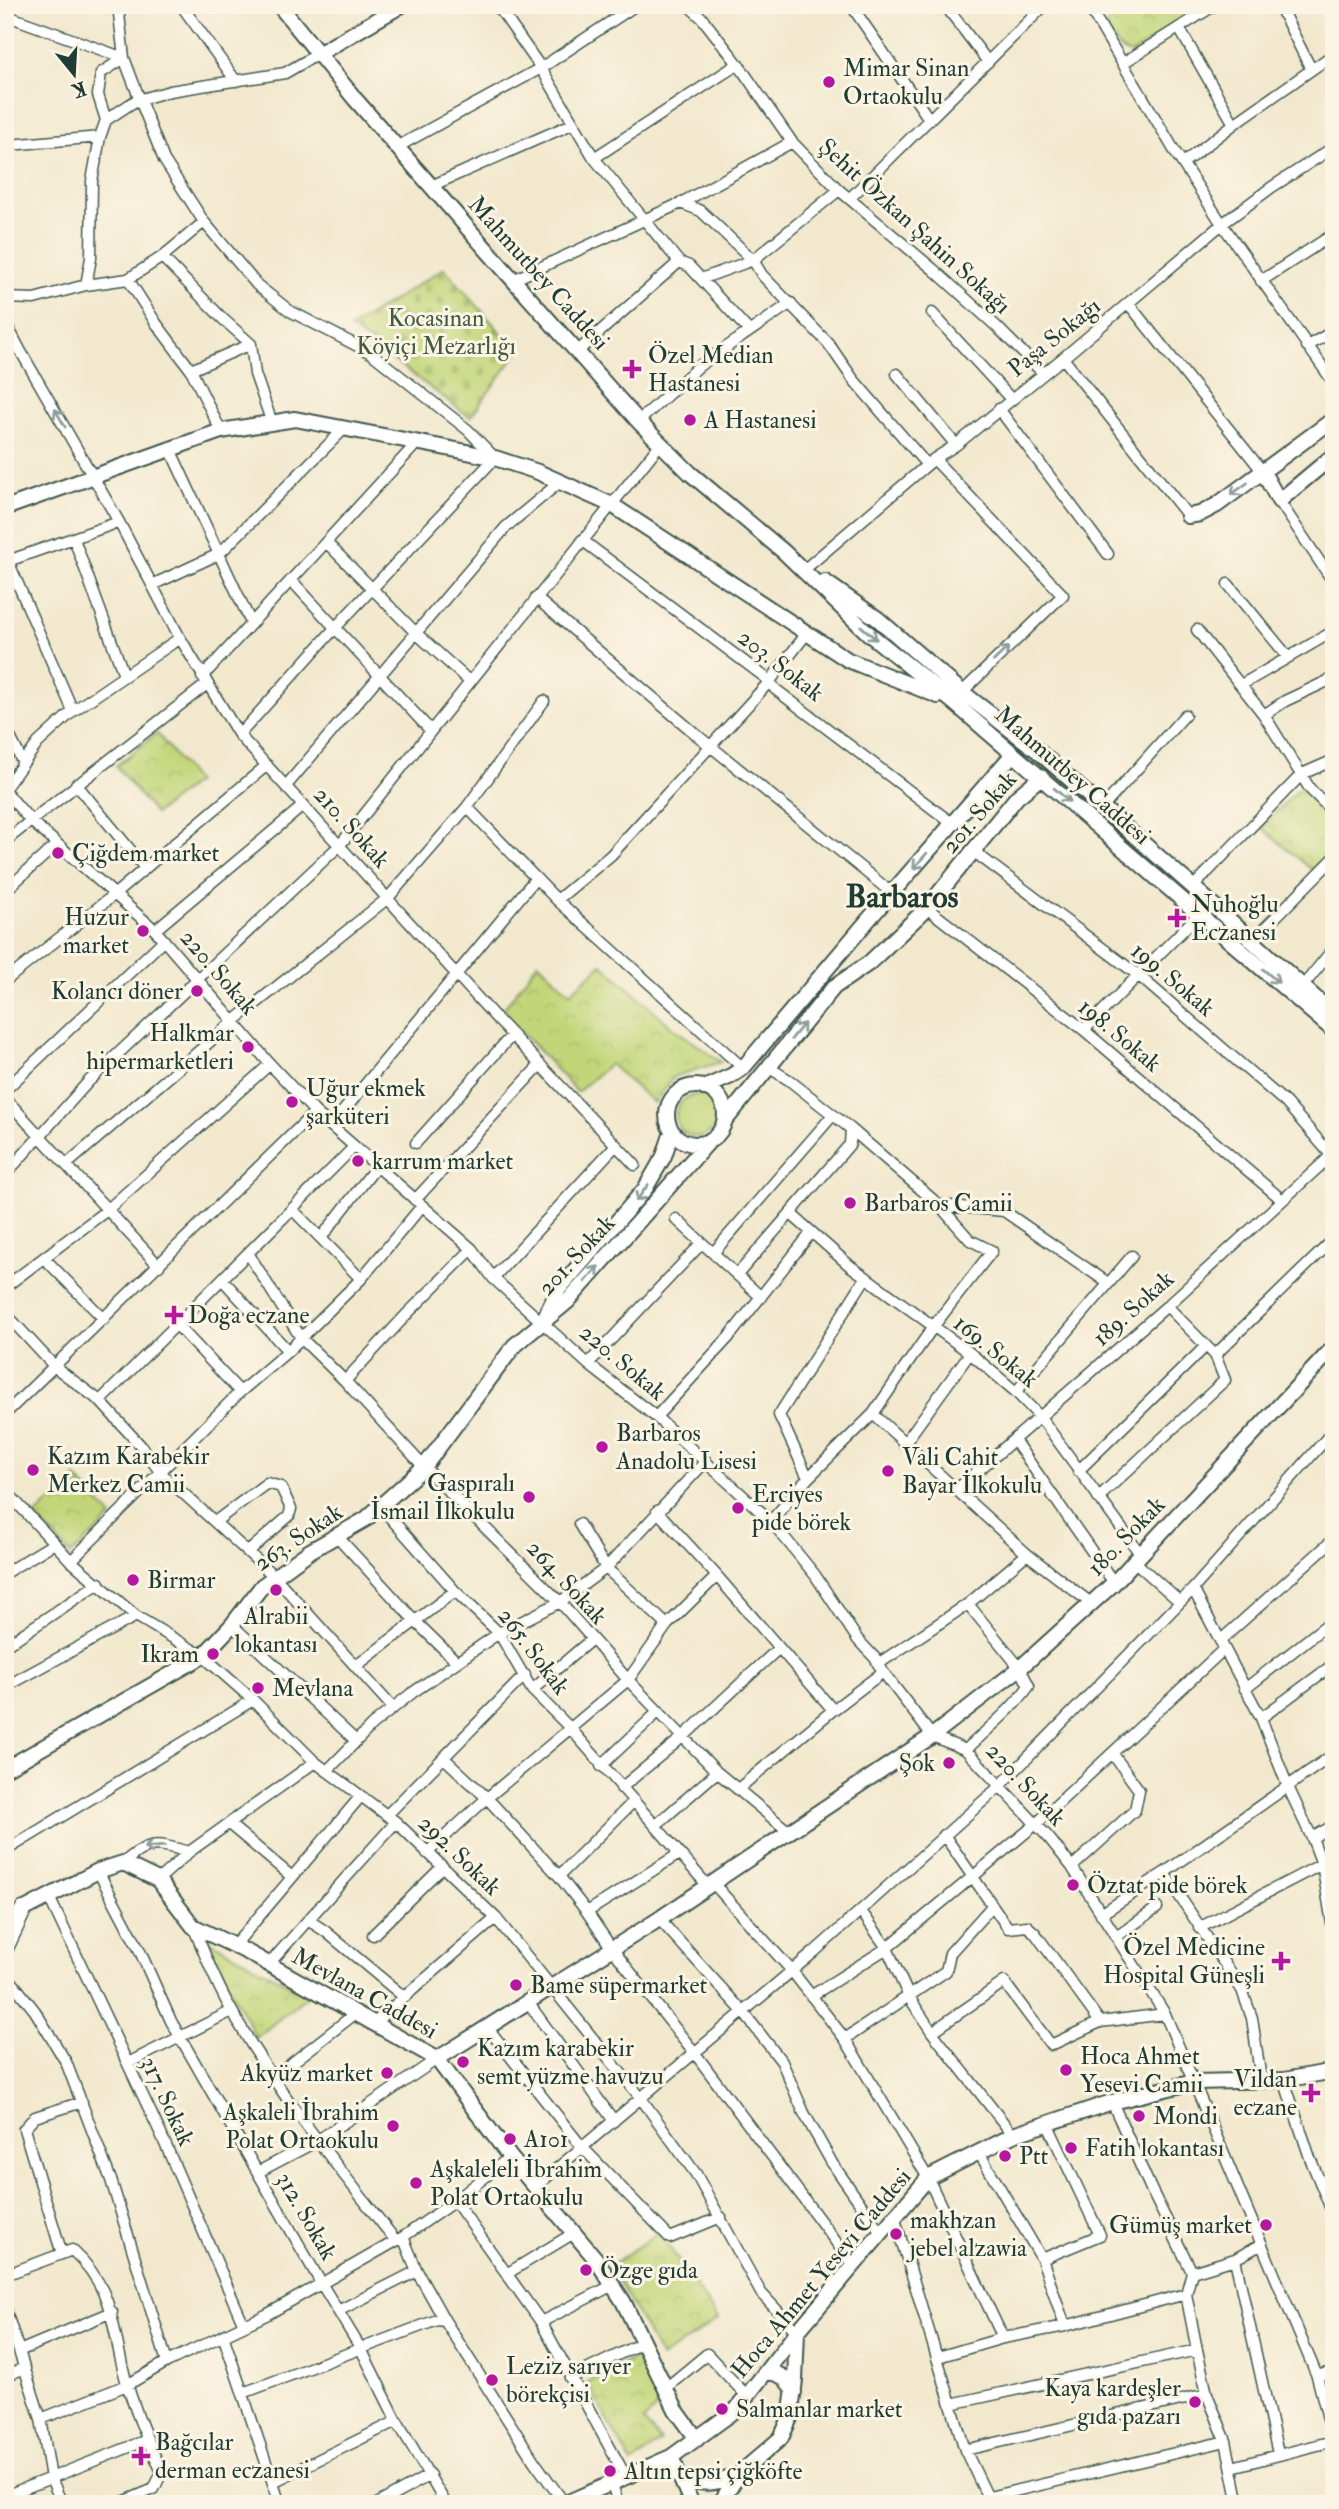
<svg xmlns="http://www.w3.org/2000/svg" width="1339" height="2509" font-family="'IM FELL Double Pica',serif">
<style>
.grass{fill:#c2d679;stroke:#708a56;stroke-width:2}
.cemetery{fill:url(#cemetery-stones);stroke:#708a56;stroke-width:2}
.park{fill:url(#park-crowns);stroke:#708a56;stroke-width:2}
.lines{fill:none;stroke-linecap:round;stroke-linejoin:round}
.street-casing{stroke:#3f574b;stroke-width:13}
.secondary-casing{stroke:#3f574b;stroke-width:18}
.primary-casing{stroke:#3f574b;stroke-width:19}
.street{stroke:#fff;stroke-width:10}
.secondary{stroke:#fff;stroke-width:14}
.primary{stroke:#fff;stroke-width:16}
.oneway{stroke:#8f9e9a}
.poi-dot{fill:#b5179e;stroke:#fcf5e5;stroke-width:2.5}
.labels{text-anchor:middle;stroke-width:6;stroke-linejoin:round;paint-order:stroke}
.poi-label{font-size:24px;fill:#1f3d34;stroke:#fcf5e5;text-anchor:start}
.street-label{font-size:24px;fill:#1f3d34;stroke:#fcf5e5}
.park-label{font-size:24px;fill:#405c42;stroke:#fcf5e5}
.district-label{font-size:32px;font-weight:bold;fill:#1f3d34;stroke:#fcf5e5}
</style>
<defs>
<pattern id="cemetery-stones" width="16" height="16" patternUnits="userSpaceOnUse" patternTransform="scale(1.75)"><rect width="16" height="16" fill="#c2d679"/><path d="M2 7V4a2 2 0 0 1 4 0v3zM10 15v-3a2 2 0 0 1 4 0v3z" fill="#a6b969"/></pattern>
<pattern id="park-crowns" width="20" height="18" patternUnits="userSpaceOnUse" patternTransform="scale(1.75)"><rect width="20" height="18" fill="#c2d679"/><path d="M2 6a3 3 0 1 1 6 0M12 15a3 3 0 1 1 6 0" fill="none" stroke="#a6b969"/></pattern>
</defs>
<rect width="100%" height="100%" fill="#fcf5e5"/>
<filter id="ink" filterUnits="userSpaceOnUse"><feTurbulence type="fractalNoise" baseFrequency=".0143" numOctaves="2"/><feDisplacementMap in="SourceGraphic" scale="14" xChannelSelector="R" yChannelSelector="G"/><feConvolveMatrix kernelMatrix="1 2 1 2 8 2 1 2 1" color-interpolation-filters="sRGB"/></filter>
<filter id="wash" filterUnits="userSpaceOnUse"><feTurbulence type="fractalNoise" baseFrequency=".00686" numOctaves="4" result="noise"/><feDisplacementMap in="SourceGraphic" scale="28" xChannelSelector="R" yChannelSelector="G"/><feGaussianBlur stdDeviation="1.57" result="paint"/><feColorMatrix in="noise" values="0 0 0 0 0 0 0 0 0 0 0 0 0 0 0 0 0 1.4 0 .05"/><feComposite in="paint" operator="in"/></filter>
<g filter="url(#wash)">
<rect width="100%" height="100%" fill="#f2e8ce"/>
<path class="grass" d="M676 1116a21 21 0 1 1 42 0a21 21 0 1 1-42 0Z"/>
<path class="cemetery" d="M444,268L518,352L470,417L350,328Z"/>
<path class="park" d="M1137,5H1205L1133,53C1118,56 1112,35 1105,24Z
M157,733L196,782L155,814L116,766Z
M1300,788L1334,820V848L1312,870L1261,827Z
M538,962L570,993L602,964L672,1027L721,1062L675,1076L654,1103L610,1064L577,1092L502,1011Z
M76,1478L112,1517L71,1555L35,1516Z
M203,1937L308,1995L256,2038Z
M659,2232L718,2319L661,2358L610,2266Z
M638,2356L662,2404L643,2421L661,2441L632,2464L587,2383Z"/>
</g>
<g filter="url(#ink)">
<g class="lines">
<g class="street-casing">
<path id="street" d="M118,5L124,58L140,100L164,160L204,222L257,285L290,311L371,353L468,430L495,458L335,628L239,735
M181,5L236,81
M497,5L541,68L594,158L679,262L689,266L749,331
M688,5L702,18L738,64L792,142L839,190L933,269L996,326L1043,373
M851,5L929,119
M945,5L988,62
M1088,5L1177,155L1222,224L1334,383
M1279,5L1311,69
M5,15L124,58
M1179,28L1234,124
M1123,63L1215,5
M106,120L98,95L101,73L124,58
M9,145L100,137
M397,147L541,68L636,5
M594,158L738,64
M1183,163L1234,124L1334,54
M431,186L572,124
M839,190L753,260L762,275L828,343L853,379L927,465
M850,198L1045,5
M681,203L792,142
M162,257L223,319L251,344L255,374L272,423
M128,279L156,323L191,370L221,431
M513,280L681,203L701,211L753,260L701,279
M1261,281L1334,234
M86,285L91,258L92,181L100,137L106,120L135,101L170,91L285,73L318,54
M5,298L34,299L86,285L128,279L162,257L204,222
M1128,303L1263,472
M932,313L1011,399
M5,321L20,350L119,522L180,638L239,735L496,1018L635,1165
M1307,346L1334,331
M578,351L679,262
M1063,358L1188,516
M191,370L251,344
M897,374L956,445
M999,409L1108,554
M639,421L699,366L791,303
M170,449L251,623
M934,459L1063,595L959,695
M1279,501L1334,583
M74,539L124,675
M582,540L770,681L775,689L953,824
M326,542L416,633L469,681
M8,561L73,711
M5,562L119,522
M806,568L934,459L956,445L1063,358L1222,224L1272,187L1334,147
M291,580L430,730
M1228,584L1288,657
M152,585L219,554L345,428
M536,598L698,736L892,893
M1197,630L1264,715L1310,789L1334,813
M202,677L417,443
M1241,685L1334,631
M1264,715L1285,701L1334,678
M5,727L23,763
M76,784L145,868
M286,786L506,527L560,482
M5,788L38,743L73,711L180,638
M5,791L30,820L155,930L270,1064L315,1112L472,1249L493,1278L588,1364L656,1417L771,1521L815,1575L858,1640L875,1658L883,1672L932,1736L966,1750L1049,1838L1072,1867L1165,2014L1317,2376L1334,2442
M467,807L557,900L743,1068
M1103,807L1185,715
M5,841L207,684
M973,851L1138,975L1286,1103L1331,1155
M1193,887L1302,774L1334,760
M5,891L57,844
M557,900L611,855L770,681L807,633
M927,908L1084,1030L1281,1199
M155,930L304,805
M1251,942L1334,858
M5,981L115,894L267,765
M1303,986L1334,948
M1084,1030L1199,914
M5,1090L164,940
M5,1098L159,1266
M331,1126L536,878
M851,1129L939,1205L1004,1211L1108,1283
M416,1143L512,1035
M66,1165L234,1021L388,898L467,807L544,701
M5,1175L89,1081L340,845L661,443
M415,1200L540,1065
M292,1209L361,1279
M791,1214L849,1265L970,1353L1016,1392L1041,1418L1141,1555
M676,1219L761,1297
M321,1238L376,1167
M714,1252L833,1115
M248,1253L301,1338L345,1381L424,1467L560,1602L628,1680L717,1772L788,1831
M45,1259L104,1319
M737,1275L850,1144L851,1129L789,1080L768,1067
M493,1278L616,1145
M222,1279L288,1351
M5,1287L107,1210L270,1064
M5,1313L55,1367L100,1401L141,1446L161,1473L275,1577L393,1708
M177,1325L240,1392
M1215,1355L1334,1239
M588,1364L702,1243
M345,1381L408,1313L472,1249
M1016,1392L1132,1256
M100,1401L354,1147
M5,1414L315,1112
M873,1414L1027,1554L1092,1604
M656,1417L729,1337L811,1233
M1014,1440L1114,1583
M904,1444L970,1353
M1078,1471L1205,1347
M808,1478L779,1415L866,1277
M5,1490L71,1561L136,1616L203,1656L253,1700L315,1762L396,1822L496,1918L640,2097L696,2174L761,2293L797,2332
M956,1490L1167,1306L1334,1153
M1098,1498L1225,1380L1215,1355L1167,1306
M380,1506L455,1591L499,1633L532,1690L570,1728L708,1886
M657,1511L717,1576L833,1710
M216,1521L267,1483L281,1487L291,1509L289,1516L248,1552
M771,1521L808,1478L873,1414L933,1327L992,1251L970,1240L939,1205
M579,1524L606,1568L667,1625
M337,1536L416,1622L457,1662
M71,1561L240,1392L288,1351L361,1279L422,1206
M1134,1561L1180,1602
M5,1573L53,1544
M1193,1589L1261,1718L1288,1787L1312,1838L1322,1864L1334,1935
M232,1625L355,1740
M1220,1641L1334,1539
M5,1646L99,1583
M878,1664L968,1604L1027,1554
M356,1666L455,1591
M5,1687L136,1616
M1245,1689L1334,1619
M532,1690L592,1639
M1261,1718L1334,1664
M966,1750C987,1729 1012,1710 1029,1686L1020,1668L968,1604
M444,1758L487,1798L559,1876
M601,1766L659,1711
M327,1771L372,1725L412,1693L499,1633L560,1602L606,1568L706,1461
M621,1788L684,1736L778,1649
M738,1789L833,1710L883,1672
M633,1802L559,1876L587,1912L613,1950L694,2052L854,2266
M387,1815L525,1675
M396,1822L308,1920L325,1931L404,1997
M229,1824L292,1877
M655,1826L717,1772
M944,1835L1008,1928L1027,1926L1035,1933L1100,2022
M1312,1838L1334,1825
M5,1851L253,1700
M427,1853L487,1798L628,1680L667,1625L717,1576
M123,1863C150,1840 156,1843 189,1852
M1072,1867L1135,1810L1139,1790L1112,1753
M98,1871L139,1949L171,2021L321,2283L361,2349L397,2421L446,2504
M1164,1873L1242,1990L1252,2018L1261,2080
M158,1880L189,1852L315,1762
M712,1882L792,1971L845,2039L928,2178L1003,2338
M49,1897L160,2132L244,2325
M861,1911L887,1948L909,1997L932,2032L1013,2135
M587,1912L679,1854
M1101,1914L1164,1873L1334,1754
M659,1919L744,2013L782,2062L804,2113L832,2163L881,2233
M193,1926C204,1952 214,1979 228,2004C274,2089 336,2165 396,2241
M1199,1928L1322,1864
M373,1935L442,1867
M1116,1937L1157,1908
M234,1946L361,1796
M269,1964L308,1920
M5,1973L35,2011L66,2062L111,2180L167,2362
M811,1996L887,1948L1036,1824L1224,1649
M527,2001L614,2121
M373,2024L496,1918
M487,2027L582,2147L670,2238L721,2217
M932,2032L1004,1982L1051,2045L1100,2022L1165,2014
M845,2039L946,1971L950,1953L992,1906
M128,2063L232,2011
M274,2077L356,2013
M1284,2080L1310,2158L1334,2216
M1112,2102L1151,2189L1192,2272L1186,2294L1197,2350L1207,2394L1226,2441L1239,2504
M978,2151L1042,2259L1065,2326
M258,2172L317,2141L437,2059
M535,2187L813,1953L1000,1786L1193,1589L1334,1430
M455,2201L541,2322L626,2477
M894,2216L965,2450L991,2504
M403,2237L417,2271L445,2321L534,2461L565,2504
M62,2254L24,2129L35,2117L82,2102
M1042,2259L1100,2235L1047,2123
M1235,2259L1278,2454
M1192,2272L1235,2259L1262,2244
M508,2273L574,2233
M5,2279L8,2274L72,2250C118,2291 111,2334 128,2387C137,2416 149,2444 162,2472L154,2489L118,2504
M5,2308L41,2419L51,2478L62,2504
M338,2311L417,2271
M541,2322L613,2285
M223,2335L280,2504
M19,2351L112,2312
M938,2357L1003,2338L1065,2326L1186,2294
M5,2376L25,2368
M1317,2376L1334,2371
M570,2378L644,2342
M667,2387L707,2354L747,2396
M243,2393L437,2320L445,2321
M951,2404L1197,2350
M41,2419L127,2385L167,2362L268,2314L403,2237L455,2201L510,2157
M965,2450L1207,2394
M1232,2467L1333,2441
M273,2482L397,2421
M612,2483L618,2504
M5,2496L147,2440
M989,2497L1226,2441
M377,2504L430,2475
M1328,2504L1334,2502"/>
</g>
<g class="secondary-casing">
<path id="secondary" d="M279,5L355,99L500,265L640,423L690,473L784,552L868,633L952,701L1334,1031
M318,54L402,5
M5,134L9,145L5,160
M1263,472L1279,501L1334,455
M5,508L221,431L295,419L462,451L495,458L538,472L612,505L848,660L938,696
M1188,516L1200,514L1217,505L1334,419
M825,582L878,619L962,692L1038,751L1193,887L1334,1015
M667 1115a29 29 0 1 1 58 0a29 29 0 1 1-58 0Z
M704,1088L731,1076L743,1068L869,919L1013,754
M724,1122L834,987L869,963L927,908L1017,797L1041,777
M545,1317L558,1290L645,1189L664,1156L672,1132
M5,1769L203,1656L232,1625L262,1586L310,1551L366,1519L424,1467L514,1346L568,1301L710,1140
M23,1910L98,1871L123,1863L158,1880L193,1926L249,1953L437,2059L510,2157L595,2258L623,2301L676,2410L697,2439
M437,2059L653,1923L932,1736L1020,1668L1114,1583L1334,1347
M765,2373C780,2371 787,2379 794,2392
M671,2457L692,2504
M679,2476C703,2486 714,2484 737,2476
M564,2504L671,2457L736,2410L797,2332L928,2178L1013,2135L1112,2102L1194,2082L1284,2080L1334,2071
M720,2504L737,2476L781,2438L790,2418L795,2380L797,2332"/>
</g>
<g class="primary-casing">
<path id="primary" d="M5,1948L23,1910"/>
</g>
<use href="#street" class="street"/>
<use href="#secondary" class="secondary"/>
<use href="#primary" class="primary"/>
</g>
<defs><path id="oneway-shaft" d="M-6 0H5M1.5-3L5.5 0L1.5 3" fill="none" stroke-width="1.6" stroke-linecap="round" stroke-linejoin="round" transform="scale(1.75)"/></defs>
<g class="oneway">
<use href="#oneway-shaft" transform="translate(60 418) rotate(-120)"/>
<use href="#oneway-shaft" transform="translate(1239 489) rotate(144)"/>
<use href="#oneway-shaft" transform="translate(869 633) rotate(41)"/>
<use href="#oneway-shaft" transform="translate(1001 654) rotate(-44)"/>
<use href="#oneway-shaft" transform="translate(1062 795) rotate(41)"/>
<use href="#oneway-shaft" transform="translate(920 861) rotate(131)"/>
<use href="#oneway-shaft" transform="translate(1271 976) rotate(41)"/>
<use href="#oneway-shaft" transform="translate(798 1031) rotate(-51)"/>
<use href="#oneway-shaft" transform="translate(642 1193) rotate(126)"/>
<use href="#oneway-shaft" transform="translate(592 1274) rotate(-49)"/>
<use href="#oneway-shaft" transform="translate(154 1847) rotate(175)"/>
</g>
</g>
<g class="poi-dot">
<circle cx="829" cy="82" r="7"/>
<path d="M628.5 358.5h7v7h7v7h-7v7h-7v-7h-7v-7h7z"/>
<circle cx="690" cy="420" r="7"/>
<circle cx="58" cy="853" r="7"/>
<path d="M1173.5 907.5h7v7h7v7h-7v7h-7v-7h-7v-7h7z"/>
<circle cx="143" cy="931" r="7"/>
<circle cx="197" cy="991" r="7"/>
<circle cx="248" cy="1047" r="7"/>
<circle cx="292" cy="1102" r="7"/>
<circle cx="358" cy="1161" r="7"/>
<circle cx="850" cy="1203" r="7"/>
<path d="M170.5 1304.5h7v7h7v7h-7v7h-7v-7h-7v-7h7z"/>
<circle cx="602" cy="1447" r="7"/>
<circle cx="33" cy="1470" r="7"/>
<circle cx="888" cy="1471" r="7"/>
<circle cx="529" cy="1497" r="7"/>
<circle cx="738" cy="1508" r="7"/>
<circle cx="133" cy="1580" r="7"/>
<circle cx="276" cy="1590" r="7"/>
<circle cx="213" cy="1654" r="7"/>
<circle cx="258" cy="1688" r="7"/>
<circle cx="949" cy="1763" r="7"/>
<circle cx="1073" cy="1885" r="7"/>
<path d="M1277.5 1950.5h7v7h7v7h-7v7h-7v-7h-7v-7h7z"/>
<circle cx="516" cy="1985" r="7"/>
<circle cx="463" cy="2062" r="7"/>
<circle cx="1066" cy="2070" r="7"/>
<circle cx="387" cy="2073" r="7"/>
<path d="M1307.5 2082.5h7v7h7v7h-7v7h-7v-7h-7v-7h7z"/>
<circle cx="1139" cy="2116" r="7"/>
<circle cx="393" cy="2126" r="7"/>
<circle cx="510" cy="2139" r="7"/>
<circle cx="1071" cy="2148" r="7"/>
<circle cx="1005" cy="2156" r="7"/>
<circle cx="416" cy="2183" r="7"/>
<circle cx="1266" cy="2225" r="7"/>
<circle cx="896" cy="2234" r="7"/>
<circle cx="586" cy="2270" r="7"/>
<circle cx="492" cy="2380" r="7"/>
<circle cx="1195" cy="2402" r="7"/>
<circle cx="722" cy="2409" r="7"/>
<path d="M137.5 2445.5h7v7h7v7h-7v7h-7v-7h-7v-7h7z"/>
<circle cx="610" cy="2471" r="7"/>
</g>
<g class="labels">
<g class="poi-label">
<text x="843" y="76">Mimar Sinan<tspan x="843" dy="28">Ortaokulu</tspan></text>
<text x="648" y="363">Özel Median<tspan x="648" dy="28">Hastanesi</tspan></text>
<text x="704" y="428">A Hastanesi</text>
<text x="72" y="861">Çiğdem market</text>
<text x="1191" y="912">Nuhoğlu<tspan x="1191" dy="28">Eczanesi</tspan></text>
<text x="129" y="925" text-anchor="end">Huzur<tspan x="129" dy="28">market</tspan></text>
<text x="183" y="999" text-anchor="end">Kolancı döner</text>
<text x="234" y="1041" text-anchor="end">Halkmar<tspan x="234" dy="28">hipermarketleri</tspan></text>
<text x="306" y="1096">Uğur ekmek<tspan x="306" dy="28">şarküteri</tspan></text>
<text x="372" y="1169">karrum market</text>
<text x="864" y="1211">Barbaros Camii</text>
<text x="188" y="1323">Doğa eczane</text>
<text x="616" y="1441">Barbaros<tspan x="616" dy="28">Anadolu Lisesi</tspan></text>
<text x="47" y="1464">Kazım Karabekir<tspan x="47" dy="28">Merkez Camii</tspan></text>
<text x="902" y="1465">Vali Cahit<tspan x="902" dy="28">Bayar İlkokulu</tspan></text>
<text x="515" y="1491" text-anchor="end">Gaspıralı<tspan x="515" dy="28">İsmail İlkokulu</tspan></text>
<text x="752" y="1502">Erciyes<tspan x="752" dy="28">pide börek</tspan></text>
<text x="147" y="1588">Birmar</text>
<text x="276" y="1624" text-anchor="middle">Alrabii<tspan x="276" dy="28">lokantası</tspan></text>
<text x="199" y="1662" text-anchor="end">Ikram</text>
<text x="272" y="1696">Mevlana</text>
<text x="935" y="1771" text-anchor="end">Şok</text>
<text x="1087" y="1893">Öztat pide börek</text>
<text x="1265" y="1955" text-anchor="end">Özel Medicine<tspan x="1265" dy="28">Hospital Güneşli</tspan></text>
<text x="530" y="1993">Bame süpermarket</text>
<text x="477" y="2056">Kazım karabekir<tspan x="477" dy="28">semt yüzme havuzu</tspan></text>
<text x="1080" y="2064">Hoca Ahmet<tspan x="1080" dy="28">Yesevi Camii</tspan></text>
<text x="373" y="2081" text-anchor="end">Akyüz market</text>
<text x="1297" y="2087" text-anchor="end">Vildan<tspan x="1297" dy="28">eczane</tspan></text>
<text x="379" y="2120" text-anchor="end">Aşkaleli İbrahim<tspan x="379" dy="28">Polat Ortaokulu</tspan></text>
<text x="1153" y="2124">Mondi</text>
<text x="524" y="2147">A101</text>
<text x="1085" y="2156">Fatih lokantası</text>
<text x="1019" y="2164">Ptt</text>
<text x="430" y="2177">Aşkaleleli İbrahim<tspan x="430" dy="28">Polat Ortaokulu</tspan></text>
<text x="910" y="2228">makhzan<tspan x="910" dy="28">jebel alzawia</tspan></text>
<text x="1252" y="2233" text-anchor="end">Gümüş market</text>
<text x="600" y="2278">Özge gıda</text>
<text x="506" y="2374">Leziz sarıyer<tspan x="506" dy="28">börekçisi</tspan></text>
<text x="1181" y="2396" text-anchor="end">Kaya kardeşler<tspan x="1181" dy="28">gıda pazarı</tspan></text>
<text x="736" y="2417">Salmanlar market</text>
<text x="155" y="2450">Bağcılar<tspan x="155" dy="28">derman eczanesi</tspan></text>
<text x="624" y="2479">Altın tepsi çiğköfte</text>
</g>
<g class="street-label">
<text transform="translate(915 226) rotate(42)" y="8">Şehit Özkan Şahin Sokağı</text>
<text transform="translate(539 273) rotate(48)" y="8">Mahmutbey Caddesi</text>
<text transform="translate(1054 337) rotate(-39)" y="8">Paşa Sokağı</text>
<text transform="translate(781 665) rotate(38)" y="8">203. Sokak</text>
<text transform="translate(1073 775) rotate(41)" y="8">Mahmutbey Caddesi</text>
<text transform="translate(979 812) rotate(-49)" y="8">201. Sokak</text>
<text transform="translate(352 827) rotate(48)" y="8">210. Sokak</text>
<text transform="translate(219 972) rotate(49)" y="8">220. Sokak</text>
<text transform="translate(1173 979) rotate(40)" y="8">199. Sokak</text>
<text transform="translate(1120 1035) rotate(40)" y="8">198. Sokak</text>
<text transform="translate(576 1255) rotate(-47)" y="8">201. Sokak</text>
<text transform="translate(1133 1308) rotate(-42)" y="8">189. Sokak</text>
<text transform="translate(996 1351) rotate(39)" y="8">169. Sokak</text>
<text transform="translate(623 1362) rotate(40)" y="8">220. Sokak</text>
<text transform="translate(1126 1536) rotate(-46)" y="8">180. Sokak</text>
<text transform="translate(298 1537) rotate(-34)" y="8">263. Sokak</text>
<text transform="translate(567 1582) rotate(47)" y="8">264. Sokak</text>
<text transform="translate(534 1651) rotate(53)" y="8">265. Sokak</text>
<text transform="translate(1026 1784) rotate(47)" y="8">220. Sokak</text>
<text transform="translate(460 1855) rotate(44)" y="8">292. Sokak</text>
<text transform="translate(365 1993) rotate(29)" y="8">Mevlana Caddesi</text>
<text transform="translate(168 2101) rotate(65)" y="8">317. Sokak</text>
<text transform="translate(307 2216) rotate(60)" y="8">312. Sokak</text>
<text transform="translate(821 2273) rotate(-50)" y="8">Hoca Ahmet Yesevi Caddesi</text>
</g>
<g class="park-label">
<text x="436" y="326">Kocasinan<tspan x="436" dy="28">Köyiçi Mezarlığı</tspan></text>
</g>
<g class="district-label">
<text x="902" y="907">Barbaros</text>
</g>
</g>
<rect width="1339" height="2509" fill="none" stroke="#fcf5e5" stroke-width="28"/>
<g transform="translate(74 74) rotate(162)" stroke="#fcf5e5" stroke-width="5" paint-order="stroke">
<path d="M0-5L12 26L0 18L-12 26Z" fill="#1f3d34"/>
<text y="-10" font-size="19" font-weight="bold" text-anchor="middle" fill="#1f3d34">K</text>
</g>
</svg>
